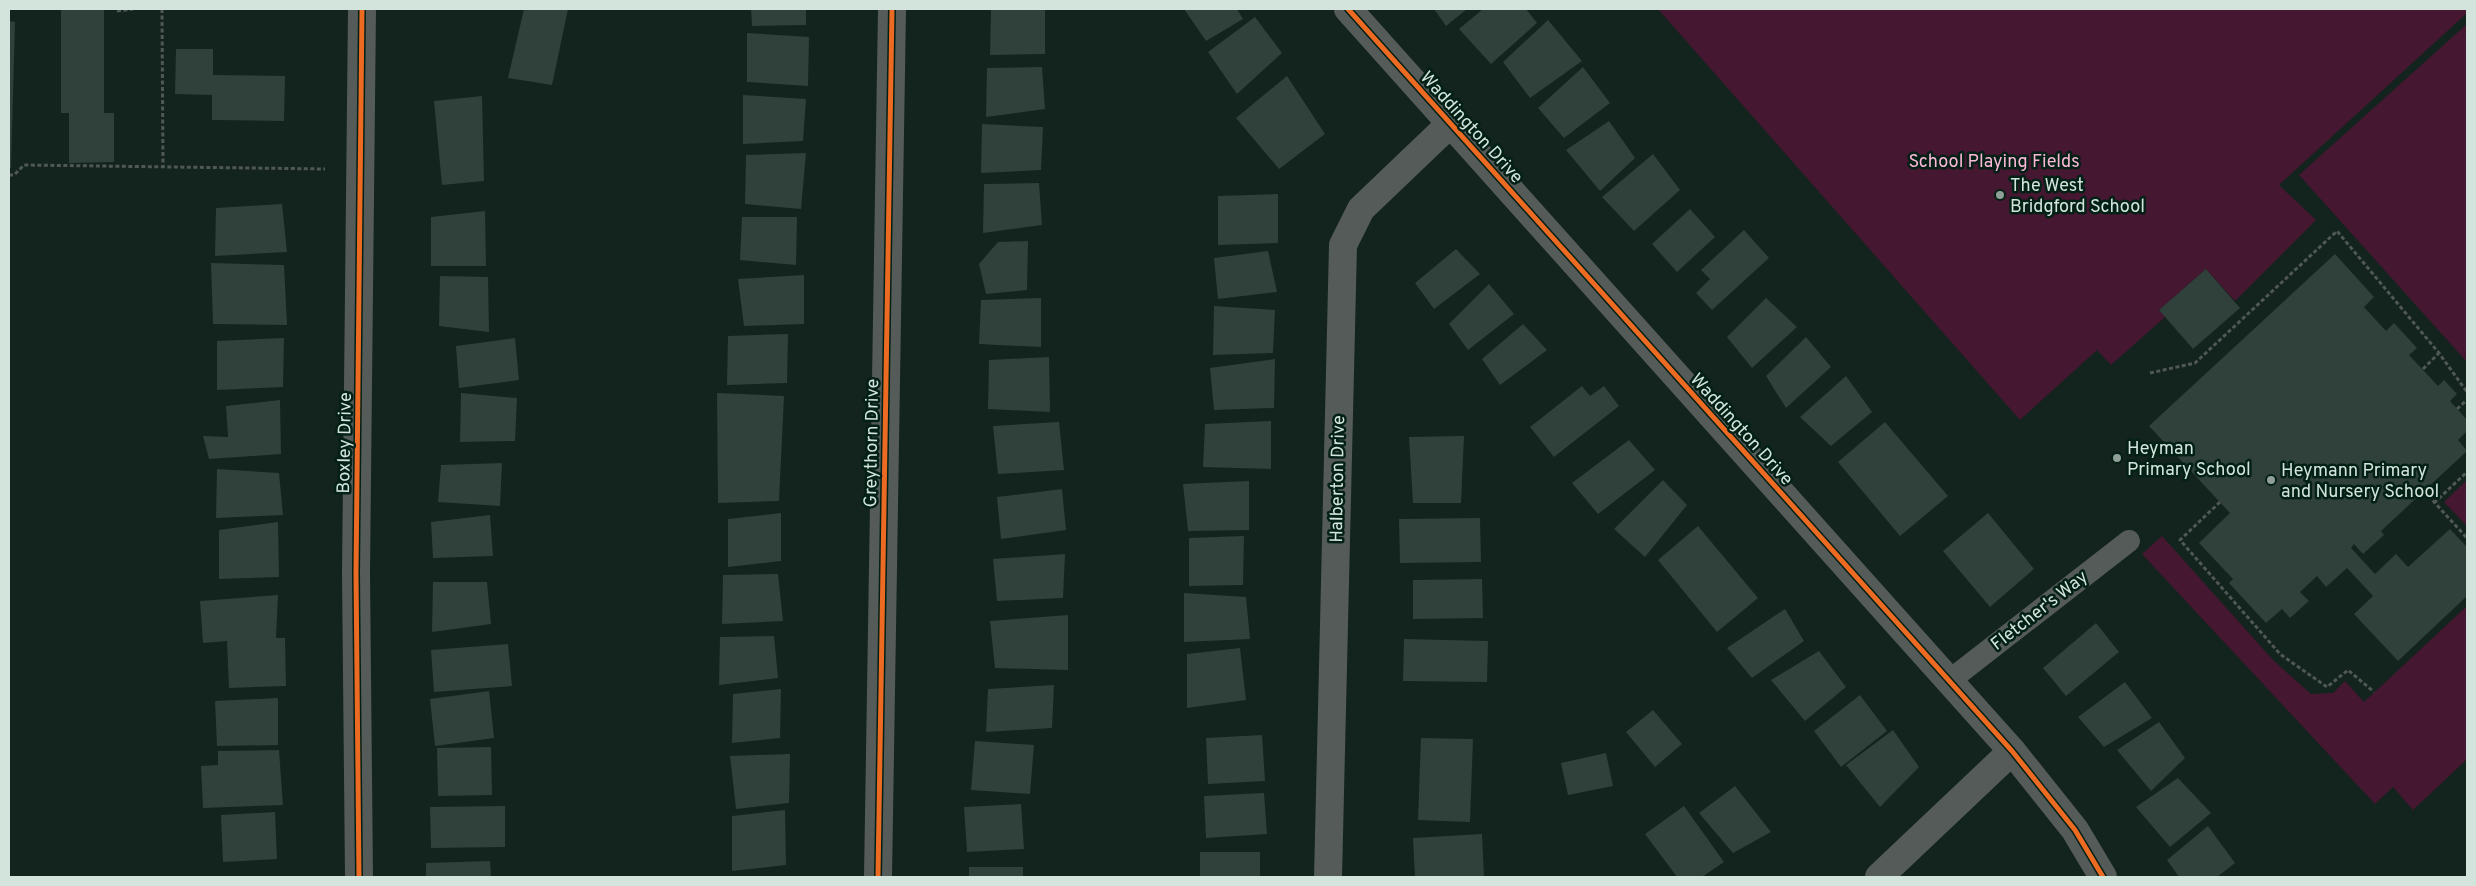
<svg xmlns="http://www.w3.org/2000/svg" width="2476" height="886" font-family="Overpass,sans-serif">
<style>
.green{fill:#461731}
.building{fill:#2f413a}
.lines{fill:none;stroke-linecap:round;stroke-linejoin:round}
.path{stroke:#505855;stroke-width:3;stroke-dasharray:4 2.5;stroke-linecap:butt}
.lane{stroke:#545b58;stroke-width:22}
.street{stroke:#545b58;stroke-width:28}
.cycleway-casing{stroke:#022015;stroke-width:8}
.cycleway{stroke:#ed6a23;stroke-width:5}
.poi-dot{fill:#90a099;stroke:#022015;stroke-width:2}
.labels{text-anchor:middle;stroke-width:5;stroke-linejoin:round;paint-order:stroke}
.street-label{font-size:18px;fill:#d3e4dc;stroke:#022015}
.park-label{font-size:18px;fill:#fdb8d7;stroke:#022015}
.poi-label{font-size:18px;fill:#d3e4dc;stroke:#022015;text-anchor:start}
</style>
<rect width="100%" height="100%" fill="#13231d"/>
<path class="green" d="M1658,9H2467V13L2279,185L2316,220L2235,301L2206,269L2159,310L2165,317L2111,365L2097,350L2020,420Z
M2467,24V362L2299,175Z
M2467,480V526L2444,502Z
M2162,536L2273,660L2311,694L2333,693L2345,681L2364,702L2467,606V759L2413,810L2393,787L2375,804L2142,554Z"/>
<path class="building" d="M61,9H104V113H114V162L69,163V113H61Z
M524,9H568L552,85L508,78Z
M751,9H806V25L752,26Z
M991,9H1045V54L990,55Z
M1184,9H1237L1243,19L1206,41Z
M1434,9H1467L1446,26Z
M1483,9H1526L1537,23L1491,64L1459,29Z
M1255,17L1282,53L1237,94L1208,52Z
M1548,20L1582,61L1530,98L1503,62Z
M9,21L15,22L11,168H9Z
M747,33L809,37L808,86L747,82Z
M176,49H213V75L285,76L284,121L212,120V95L175,94Z
M1042,67L1045,109L986,117L987,68Z
M1583,67L1610,103L1564,138L1538,108Z
M1287,76L1325,134L1279,169L1236,118Z
M743,95L806,99L803,141L743,144Z
M482,96L484,181L442,185L434,101Z
M1609,121L1635,158L1600,191L1566,150Z
M982,124L1043,127L1041,170L981,173Z
M806,153L801,209L745,204L746,155Z
M1653,154L1680,190L1634,231L1602,197Z
M1039,183L1042,225L983,233L984,184Z
M1278,194V243L1218,245V196Z
M282,204L287,252L215,256L216,208Z
M1690,209L1715,237L1677,272L1652,244Z
M485,211L486,266H431V217Z
M742,217H797L796,265L740,260Z
M1744,230L1769,258L1712,310L1696,293L1710,279L1701,270Z
M1028,241L1027,290L986,294L979,264L998,242Z
M1456,249L1480,274L1434,309L1415,283Z
M1268,251L1277,292L1218,299L1214,258Z
M2335,254L2374,297L2364,307L2386,331L2394,323L2417,348L2409,355L2438,386L2444,380L2457,394L2450,401L2467,420V431L2458,440L2467,451L2381,531L2384,535L2363,554L2354,544L2351,548L2375,574L2396,554L2408,567L2450,529L2467,547V596L2398,661L2354,614L2373,596L2347,568L2326,587L2317,576L2300,592L2309,601L2290,618L2282,609L2266,623L2229,583L2233,579L2199,543L2230,513L2149,426Z
M211,263L284,265L287,325L213,324Z
M2206,269L2240,308L2193,349L2159,310Z
M804,275V324L744,326L738,279Z
M440,276L488,277L489,332L439,326Z
M1489,284L1514,314L1468,350L1449,324Z
M1041,298V347L979,344L981,300Z
M1766,298L1797,327L1752,368L1727,337Z
M1214,306L1275,310L1273,353L1213,355Z
M1523,324L1547,350L1500,385L1482,359Z
M788,334L787,383L727,385L728,336Z
M1806,337L1831,367L1786,408L1766,376Z
M284,338L283,387L217,390V341Z
M515,338L519,380L459,388L456,346Z
M1049,357L1050,412L988,409L989,360Z
M1275,359L1274,408L1214,410L1210,368Z
M1846,376L1872,412L1831,446L1800,417Z
M1582,386L1590,396L1604,386L1619,406L1554,457L1530,427Z
M461,393L517,398L515,441L460,442Z
M717,393L784,396L779,501L718,503Z
M280,400L281,454L209,459L203,436L228,437L226,406Z
M1271,421V469L1203,467L1205,424Z
M1059,422L1064,470L998,474L993,426Z
M1885,422L1948,496L1900,536L1838,462Z
M1464,436L1461,503H1413L1409,437Z
M1629,440L1655,470L1598,514L1572,483Z
M502,463L500,506L438,502L441,465Z
M217,469L279,473L283,515L216,518Z
M1663,480L1687,505L1645,557L1614,529Z
M1249,481V530L1188,531L1183,484Z
M1062,489L1066,530L1001,539L997,497Z
M781,513V561L728,567V519Z
M1988,513L2034,569L1990,607L1943,551Z
M490,515L493,556L433,558L431,522Z
M1480,518L1481,562L1400,563L1399,519Z
M278,522L279,577L219,579V530Z
M1698,526L1758,598L1717,632L1658,560Z
M1244,536L1243,585L1189,586V538Z
M1065,554L1063,598L997,601L993,559Z
M778,574L783,621L722,624L723,575Z
M1482,579L1483,618L1413,619V580Z
M433,582H487L491,624L432,632Z
M1184,593L1246,597L1250,639L1184,642Z
M278,595L276,638H285L286,686L229,688L227,641L203,643L200,601Z
M1785,609L1804,641L1752,678L1727,648Z
M1068,615V670L995,668L990,621Z
M2096,623L2119,652L2066,696L2043,668Z
M774,636L778,678L719,685L720,637Z
M1404,639L1488,641L1487,682L1403,681Z
M508,644L512,686L434,692L431,650Z
M1240,648L1246,700L1187,708V654Z
M1819,651L1846,687L1805,721L1771,680Z
M2125,682L2152,718L2104,747L2078,717Z
M1054,685L1052,728L986,732L988,689Z
M781,689L780,738L732,743L733,694Z
M489,691L494,738L435,746L430,699Z
M1860,695L1887,731L1841,767L1814,731Z
M278,698V745L217,746L215,701Z
M1653,710L1682,744L1655,767L1626,732Z
M2159,722L2185,758L2151,791L2117,750Z
M1893,730L1919,767L1880,807L1846,765Z
M1262,735L1265,781L1208,784L1206,738Z
M1421,738L1473,739L1470,822L1418,820Z
M975,741L1034,745L1030,794L971,790Z
M491,747L492,795L438,796L437,748Z
M279,750L283,805L203,808L201,766L218,765V751Z
M1606,753L1613,786L1568,795L1561,763Z
M790,754L789,803L736,809L730,756Z
M2178,778L2211,813L2170,847L2136,807Z
M1735,786L1771,832L1733,853L1699,813Z
M1264,793L1267,834L1206,838L1204,796Z
M1021,804L1024,849L967,852L964,807Z
M505,806V847L431,848L430,807Z
M1684,806L1724,862L1702,877H1677L1645,834Z
M785,810L786,865L732,871V816Z
M275,812L277,859L223,862L221,815Z
M2208,826L2235,863L2217,877H2179L2167,860Z
M1482,834L1484,877H1415L1413,838Z
M1200,852H1260V877H1200Z
M490,861L491,877H426V863Z
M969,867H1023V877H969Z"/>
<g class="lines">
<path class="path" d="M162,9L163,167
M117,11L133,9
M9,175H14L24,165L325,169
M2423,369L2439,353
M2150,373L2195,363L2337,231L2439,353L2467,392
M2457,409L2467,400
M2424,491L2467,538
M2220,502L2180,540L2280,654L2327,687L2348,670L2374,692
M2434,503L2467,472"/>
<path class="lane" d="M1949,681L2129,541"/>
<path class="street" d="M1348,9L2012,751L2075,830L2103,877
M359,877L356,573L362,9
M878,877L892,9
M1328,877L1343,245L1361,209L1451,123
M1879,877L2012,751"/>
<g class="cycleway-casing">
<path id="cycleway" d="M1348,9L2012,751L2075,830L2103,877
M359,877L356,573L362,9
M878,877L892,9"/>
</g>
<use href="#cycleway" class="cycleway"/>
</g>
<g class="poi-dot">
<circle cx="2000" cy="195" r="5"/>
<circle cx="2117" cy="458" r="5"/>
<circle cx="2271" cy="480" r="5"/>
</g>
<g class="labels">
<g class="street-label">
<text transform="translate(1472 127) rotate(48)" y="6">Waddington Drive</text>
<text transform="translate(1742 429) rotate(48)" y="6">Waddington Drive</text>
<text transform="translate(344 443) rotate(-89)" y="6">Boxley Drive</text>
<text transform="translate(871 443) rotate(-89)" y="6">Greythorn Drive</text>
<text transform="translate(1337 479) rotate(-89)" y="6">Halberton Drive</text>
<text transform="translate(2039 610) rotate(-38)" y="6">Fletcher's Way</text>
</g>
<g class="park-label">
<text x="1994" y="167">School Playing Fields</text>
</g>
<g class="poi-label">
<text x="2010" y="191">The West<tspan x="2010" dy="21">Bridgford School</tspan></text>
<text x="2127" y="454">Heyman<tspan x="2127" dy="21">Primary School</tspan></text>
<text x="2281" y="476">Heymann Primary<tspan x="2281" dy="21">and Nursery School</tspan></text>
</g>
</g>
<rect width="2476" height="886" fill="none" stroke="#d3e4dc" stroke-width="20"/>
</svg>
